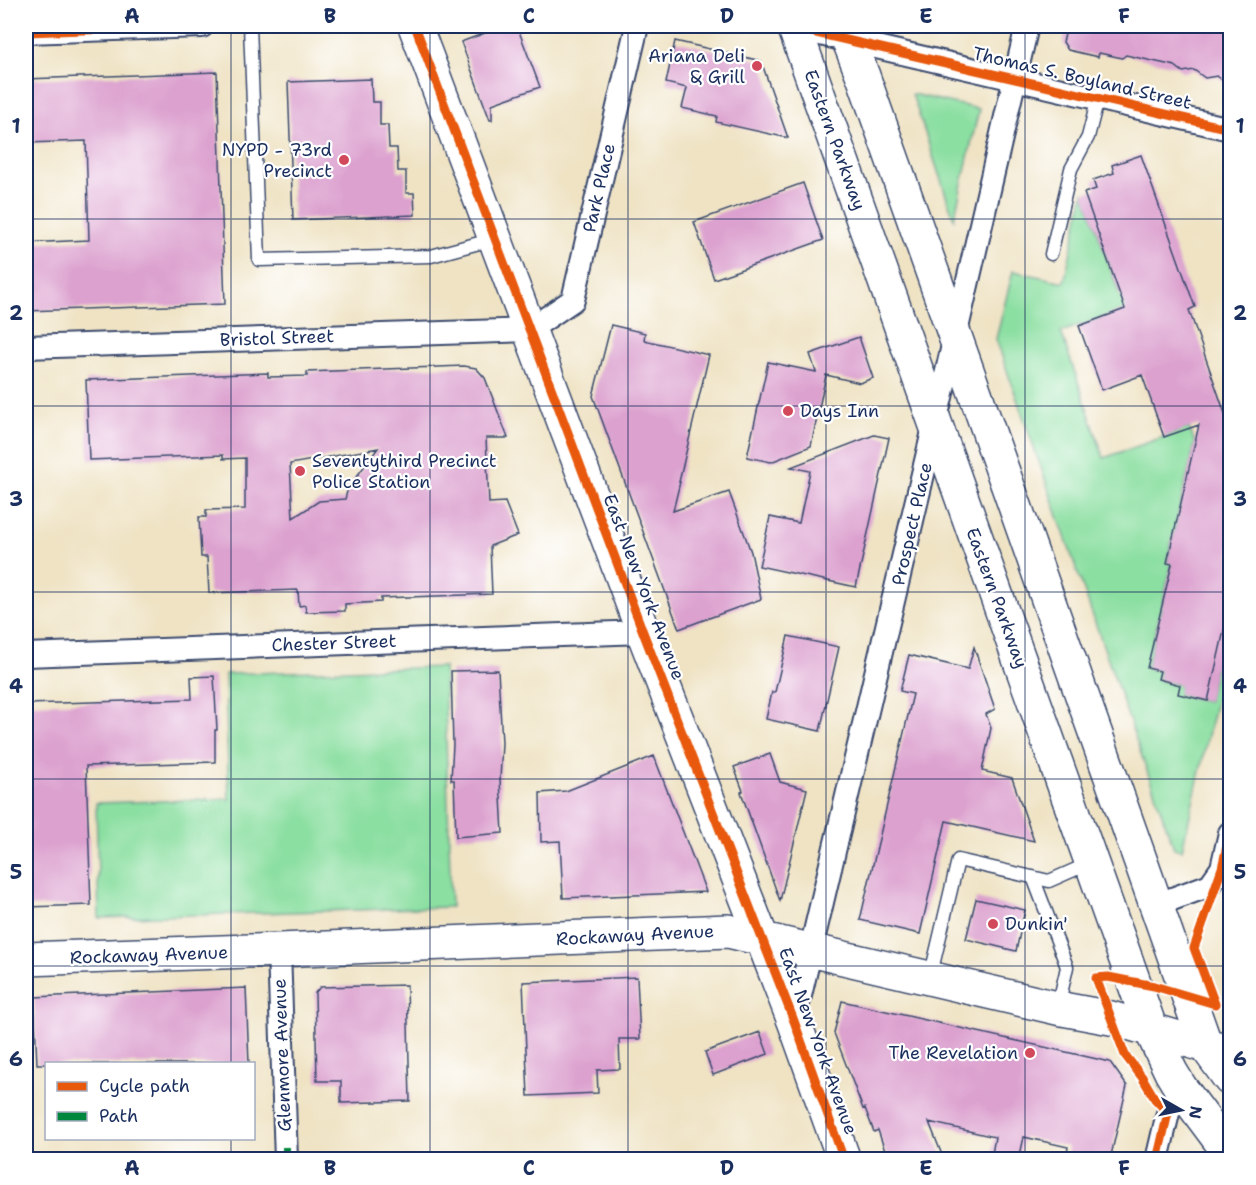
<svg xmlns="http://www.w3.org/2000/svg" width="1256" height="1185" font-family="'Shantell Sans',sans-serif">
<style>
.green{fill:#8bdfa1;stroke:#538780;stroke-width:1.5}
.building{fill:#dca1cf;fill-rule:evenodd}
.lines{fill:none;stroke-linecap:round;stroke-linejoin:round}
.lane-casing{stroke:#3b4a6d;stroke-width:15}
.street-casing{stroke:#3b4a6d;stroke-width:26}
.secondary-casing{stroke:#3b4a6d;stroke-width:36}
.primary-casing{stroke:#3b4a6d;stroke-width:36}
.lane{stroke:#fff;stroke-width:12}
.street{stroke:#fff;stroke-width:22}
.secondary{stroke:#fff;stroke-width:33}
.primary{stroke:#fff;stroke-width:33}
.quiet{stroke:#00873e;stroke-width:8;stroke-dasharray:15 8;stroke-linecap:butt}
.cycleway-casing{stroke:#fff;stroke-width:13}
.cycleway{stroke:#e8590c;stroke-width:9}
.grid{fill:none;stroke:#1b2f5e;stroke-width:1.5;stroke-opacity:0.55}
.poi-dot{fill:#d1495b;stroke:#fff;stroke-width:2}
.labels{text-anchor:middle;stroke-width:4.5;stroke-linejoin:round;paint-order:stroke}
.poi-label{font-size:18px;fill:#1b2f5e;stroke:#fff;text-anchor:end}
.street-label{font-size:18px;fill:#1b2f5e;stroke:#fff}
.neatline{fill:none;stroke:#1b2f5e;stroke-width:2}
.grid-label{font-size:20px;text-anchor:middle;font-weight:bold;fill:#1b2f5e}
</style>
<rect width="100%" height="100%" fill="#fff"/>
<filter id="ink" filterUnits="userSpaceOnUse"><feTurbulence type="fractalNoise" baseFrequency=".0167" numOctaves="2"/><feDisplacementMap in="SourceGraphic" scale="12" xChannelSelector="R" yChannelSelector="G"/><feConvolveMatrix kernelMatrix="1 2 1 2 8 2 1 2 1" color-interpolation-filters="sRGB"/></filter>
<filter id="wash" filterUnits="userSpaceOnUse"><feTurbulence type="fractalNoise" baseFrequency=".008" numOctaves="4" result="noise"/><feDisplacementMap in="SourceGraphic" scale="24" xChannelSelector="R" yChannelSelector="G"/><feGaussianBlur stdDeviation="1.35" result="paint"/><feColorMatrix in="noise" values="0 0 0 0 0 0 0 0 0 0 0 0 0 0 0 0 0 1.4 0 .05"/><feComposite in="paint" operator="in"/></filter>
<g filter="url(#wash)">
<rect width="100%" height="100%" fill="#efe3c4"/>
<path class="green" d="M912,94L979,109L954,219Z
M1084,193L1119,293L1135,306L1061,332L1104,458L1189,428L1195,443L1167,562L1172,564L1147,668L1160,671L1158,680L1180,685L1179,695L1208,701L1230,604V639L1182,850L1174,848L996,339L1013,271L1064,282Z
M444,667L451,907L99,918L96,803L229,799L225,674Z"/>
<g id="blocks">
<path class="building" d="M504,26H517L540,87L492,104V120H490L461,42Z
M1067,26H1230V86L1217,76L1205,78L1194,70L1183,72L1175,66L1126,55L1122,58L1099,53L1098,57L1068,50L1063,42Z
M675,41L761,61L788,138L716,122L717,116L682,108L687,88L666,83Z
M217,72L225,304L26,311V243L89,240L86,141L26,143V79Z
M371,79L372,102H380V125H388L389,148H397L398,171H406V193H414L415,215L293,220L288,82Z
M1141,155L1195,307L1189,310L1230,428V604L1208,701L1178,694L1180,685L1158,679L1160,671L1147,668L1172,564L1167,563L1199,425L1164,437L1142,375L1102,390L1079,326L1125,309L1084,193L1096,189L1093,180L1114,173L1112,165Z
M803,183L823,240L714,279L694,222Z
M611,325L645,333L644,340L709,355L679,482H680L673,511L729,492L751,552L761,599L679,629L593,396Z
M859,337L873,378L860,383L826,375L811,446L771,462L747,457L768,362L816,372L810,354Z
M464,366L476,368L485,378L508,438H486L489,503L505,502L518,535L490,546L492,594L381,598V602L345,604V611L306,612L305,605L299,606L298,590L209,593L207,557H201L199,517H206V510L245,509V458L223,459V455L89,460L86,380L268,373V377L307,376V372ZM378,448L348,488L345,499L319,501L293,518L290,464Z
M874,435L889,438L856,587L759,566L770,517L799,523L810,471L791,467Z
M788,636L839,647L820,731L766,719L772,692H775Z
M974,647L995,709L986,714L991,728L982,771L1012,778L1034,841L946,821L920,934L860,920L913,694L900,691L909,655L968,669Z
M498,670L502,743L500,780L503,833L456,837L454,780H451L453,745L451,671Z
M214,676L217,730H215V762L86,766L91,905L26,907V704L192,699L191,677Z
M770,754L780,782L807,789L780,901L741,792L743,791L734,767Z
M654,756L706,892L563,898L560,841L541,842L540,793L566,791Z
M976,899L1025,910L1016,951L966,939Z
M637,977L640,1039H619L620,1069L597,1070L598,1093L528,1096L523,982Z
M407,985L410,1101L341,1103V1081H317L315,993L320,987Z
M246,988L249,1064H37L34,997Z
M842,1001L1110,1062L1127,1086L1110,1160H1066L1068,1147L1024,1137L1019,1160H1016L992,1154L995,1137L929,1122L944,1160H888L878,1130L874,1132L865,1108L863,1109L834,1033Z
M760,1032L768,1054L713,1075L705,1052Z"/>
</g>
</g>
<g filter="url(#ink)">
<use href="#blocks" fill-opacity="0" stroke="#3b4a6d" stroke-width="1.5"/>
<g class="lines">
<g class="lane-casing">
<path id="lane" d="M250,26L259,260L431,256L494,239
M1051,254L1071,169L1088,137L1098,98
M1033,877L1067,967L1058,1007
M930,978L958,860L1049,881L1090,863"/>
</g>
<g class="street-casing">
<path id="street" d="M786,26L1230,129
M26,32L202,26
M26,347L529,330L573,300L637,26
M26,655L643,632
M1156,905L1210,885L1222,868L1230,833
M279,950L286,1160
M794,1021L935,423L1027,26
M1157,1160L1168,1113L1180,1087"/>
</g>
<g class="secondary-casing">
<path id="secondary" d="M415,26L643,632L794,1021L844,1160
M26,959L279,950L728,931L1057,1008L1111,1018L1206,1046L1230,1050"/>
</g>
<g class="primary-casing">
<path id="primary" d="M794,26L1151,1030L1171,1072L1180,1087L1230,1154
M843,26L863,76L1206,1046L1230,1079"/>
</g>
<use href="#lane" class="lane"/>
<use href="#street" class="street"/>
<use href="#secondary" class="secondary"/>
<use href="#primary" class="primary"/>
<path class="quiet" d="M286,1147V1160"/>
<g class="cycleway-casing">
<path id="cycleway" d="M415,26L643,632L794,1021L844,1160
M786,26L1230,129
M26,32L202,26
M1215,1004L1194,948L1222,868L1230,833
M1157,1160L1168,1113L1155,1099L1142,1077L1125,1055L1096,978L1108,977L1154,986L1215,1004"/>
</g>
<use href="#cycleway" class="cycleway"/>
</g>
</g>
<path class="grid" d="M231,26V1064M430,26V1160M628,26V1160M826,26V1160M1025,26V1160M26,219H1230M26,406H1230M26,592H1230M26,779H1230M26,966H1230M231,1138V1160"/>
<g class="poi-dot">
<circle cx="757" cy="66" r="6"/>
<circle cx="344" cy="160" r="6"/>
<circle cx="788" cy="411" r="6"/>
<circle cx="300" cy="471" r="6"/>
<circle cx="993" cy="924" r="6"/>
<circle cx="1030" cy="1053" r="6"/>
</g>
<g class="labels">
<g class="poi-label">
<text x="745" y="62">Ariana Deli<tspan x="745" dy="21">&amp; Grill</tspan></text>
<text x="332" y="156">NYPD - 73rd<tspan x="332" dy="21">Precinct</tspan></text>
<text x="800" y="417" text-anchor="start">Days Inn</text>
<text x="312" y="467" text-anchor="start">Seventythird Precinct<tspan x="312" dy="21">Police Station</tspan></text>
<text x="1005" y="930" text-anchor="start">Dunkin'</text>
<text x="1018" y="1059">The Revelation</text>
</g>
<g class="street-label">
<text transform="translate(1082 78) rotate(13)" y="6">Thomas S. Boyland Street</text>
<text transform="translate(835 140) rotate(70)" y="6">Eastern Parkway</text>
<text transform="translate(599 188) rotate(-77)" y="6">Park Place</text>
<text transform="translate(277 338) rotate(-2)" y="6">Bristol Street</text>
<text transform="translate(912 524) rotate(-77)" y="6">Prospect Place</text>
<text transform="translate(644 587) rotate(69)" y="6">East New York Avenue</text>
<text transform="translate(997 598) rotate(70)" y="6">Eastern Parkway</text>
<text transform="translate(334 643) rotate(-2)" y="6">Chester Street</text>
<text transform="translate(635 935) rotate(-3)" y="6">Rockaway Avenue</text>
<text transform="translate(149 955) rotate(-2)" y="6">Rockaway Avenue</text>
<text transform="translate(818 1041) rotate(70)" y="6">East New York Avenue</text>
<text transform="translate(282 1055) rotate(-92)" y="6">Glenmore Avenue</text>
</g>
</g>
<rect width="1256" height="1185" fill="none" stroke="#fff" stroke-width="66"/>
<rect x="45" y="1062" width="210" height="78" fill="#ffffff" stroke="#a4acbf" stroke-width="1.5"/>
<rect x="57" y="1082" width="30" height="9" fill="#e8590c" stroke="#a4acbf" stroke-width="1.5"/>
<text x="99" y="1092" font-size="18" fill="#1b2f5e">Cycle path</text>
<rect x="57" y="1112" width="30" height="9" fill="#00873e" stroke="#a4acbf" stroke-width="1.5"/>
<text x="99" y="1122" font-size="18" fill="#1b2f5e">Path</text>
<g transform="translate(1181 1110) rotate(99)" stroke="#ffffff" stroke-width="4.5" paint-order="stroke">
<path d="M0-4.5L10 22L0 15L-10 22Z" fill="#1b2f5e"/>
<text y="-9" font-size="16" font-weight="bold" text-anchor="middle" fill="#1b2f5e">N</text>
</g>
<rect x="33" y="33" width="1190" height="1119" class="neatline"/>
<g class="grid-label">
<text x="132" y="23">A</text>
<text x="330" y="23">B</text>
<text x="529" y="23">C</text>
<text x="727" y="23">D</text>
<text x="926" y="23">E</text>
<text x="1124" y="23">F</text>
<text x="16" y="133">1</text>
<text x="1240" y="133">1</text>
<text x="16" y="320">2</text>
<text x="1240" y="320">2</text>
<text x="16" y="506">3</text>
<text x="1240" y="506">3</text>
<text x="16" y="693">4</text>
<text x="1240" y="693">4</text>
<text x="16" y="879">5</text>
<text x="1240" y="879">5</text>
<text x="16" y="1066">6</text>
<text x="1240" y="1066">6</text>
<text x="132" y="1175">A</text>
<text x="330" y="1175">B</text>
<text x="529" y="1175">C</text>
<text x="727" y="1175">D</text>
<text x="926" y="1175">E</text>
<text x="1124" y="1175">F</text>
</g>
</svg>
